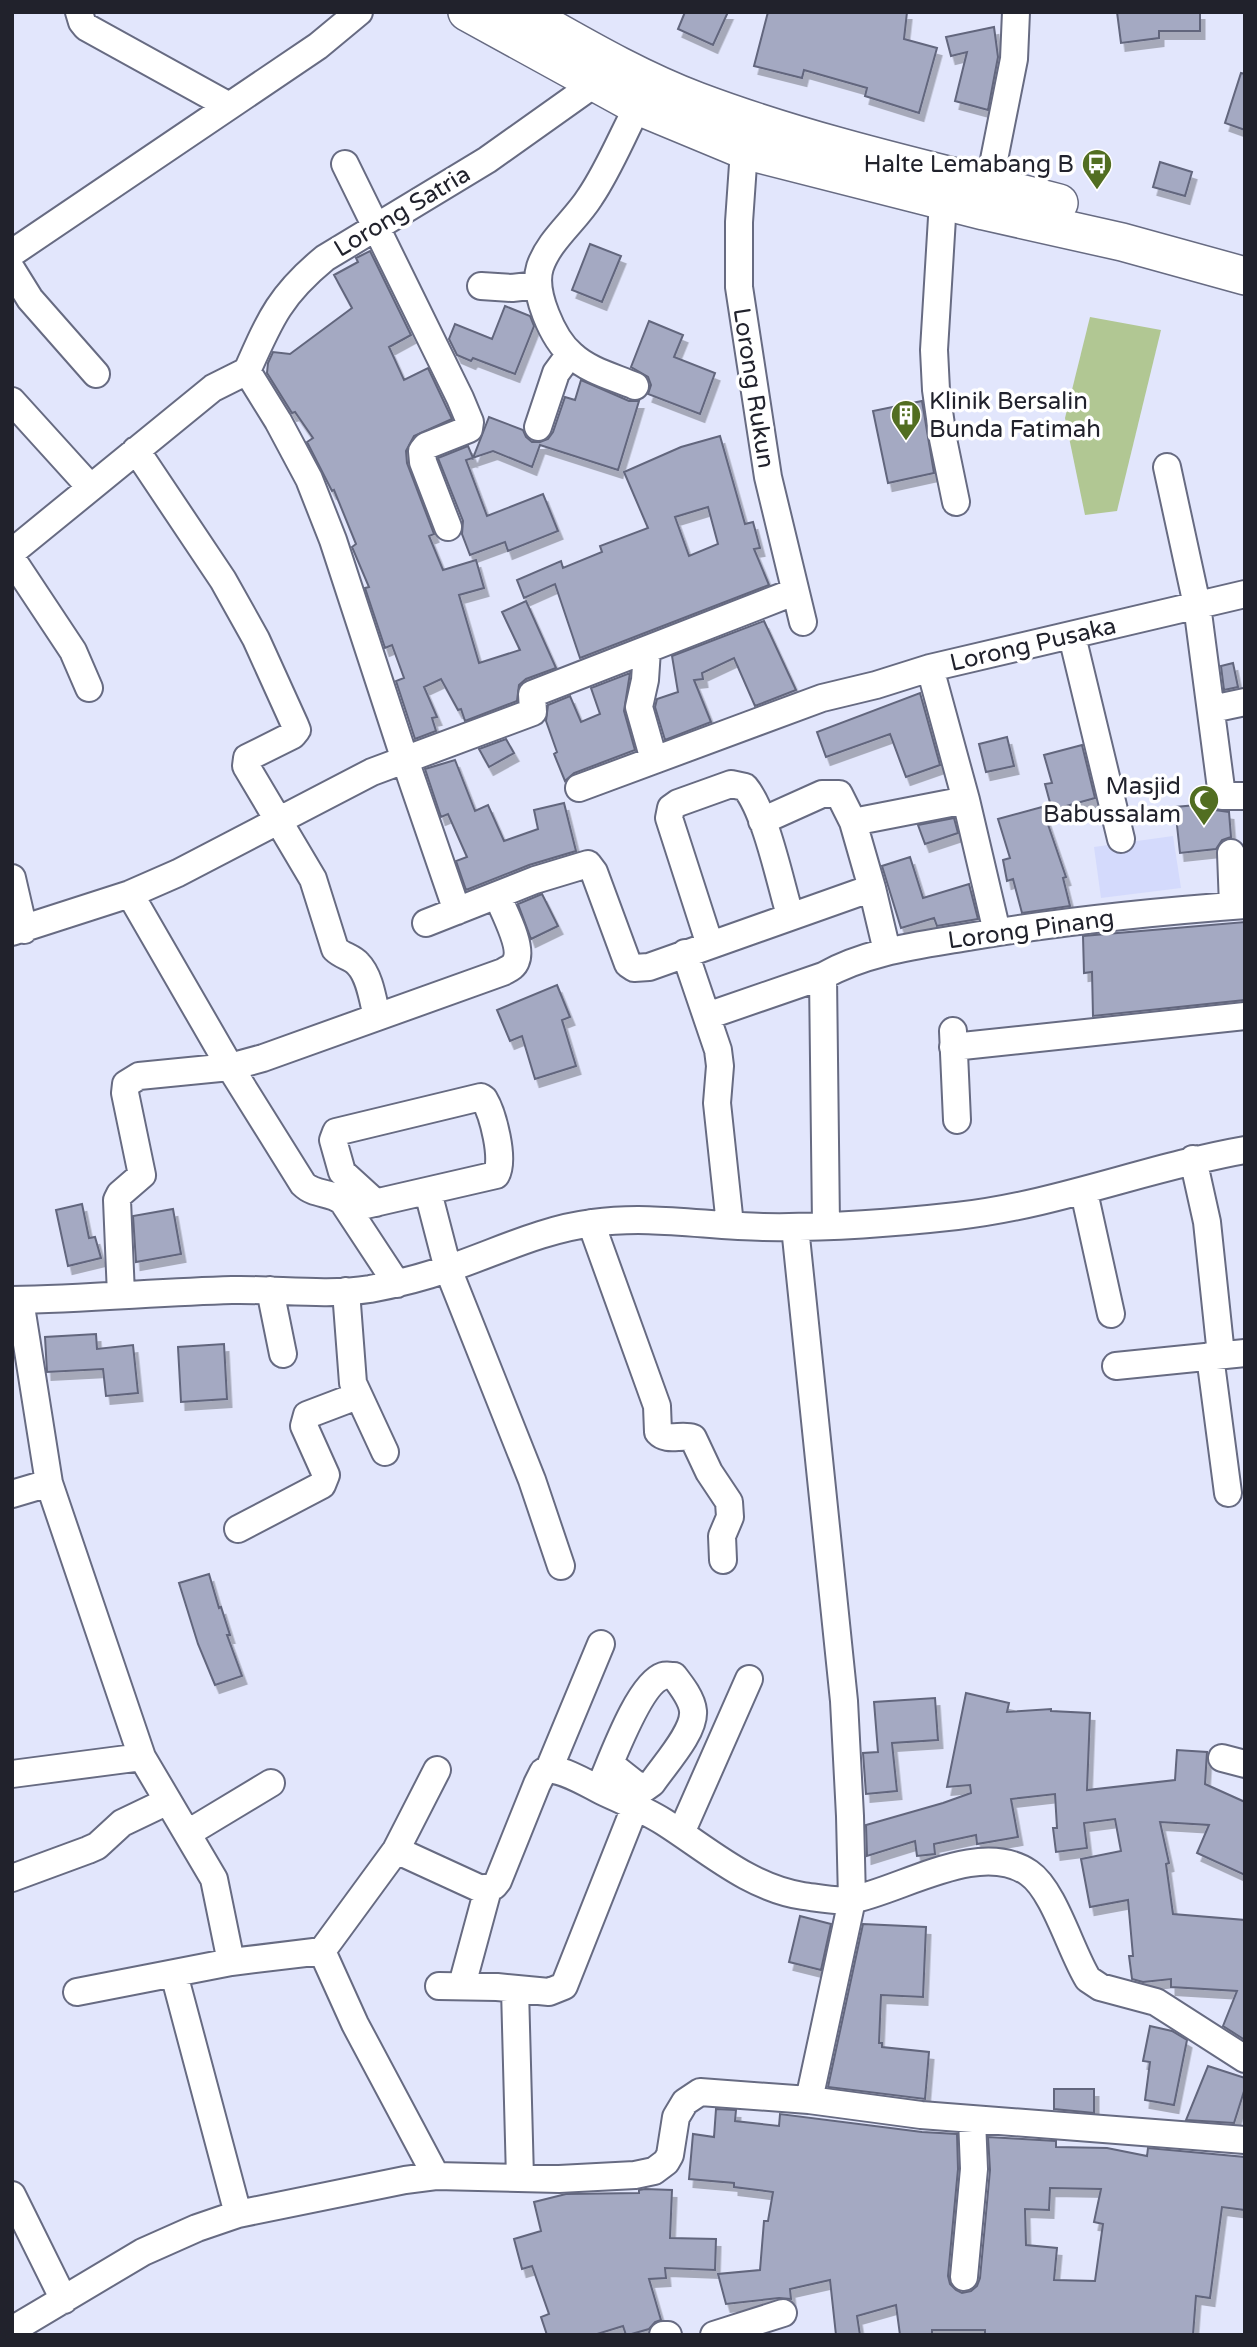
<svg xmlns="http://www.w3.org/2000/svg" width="1257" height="2347" font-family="'Varela Round',sans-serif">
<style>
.built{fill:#d4dafc}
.green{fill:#b1c793}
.building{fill:#a4a9c2;stroke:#62667d;stroke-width:2;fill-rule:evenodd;filter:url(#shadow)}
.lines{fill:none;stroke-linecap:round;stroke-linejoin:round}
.minor-casing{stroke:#676b82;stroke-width:30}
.highway-casing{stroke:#676b82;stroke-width:40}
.minor{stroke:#fff;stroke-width:26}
.highway{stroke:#fff;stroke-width:37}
.labels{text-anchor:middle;stroke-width:7;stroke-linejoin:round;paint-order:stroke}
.poi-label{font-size:24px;fill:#21222c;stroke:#fff;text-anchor:end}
.street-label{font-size:24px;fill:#21222c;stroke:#fff}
</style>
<defs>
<filter id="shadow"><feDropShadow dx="4.5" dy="8" stdDeviation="0" flood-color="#0004"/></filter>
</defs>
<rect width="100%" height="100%" fill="#e2e6fc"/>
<path class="built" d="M1173,836L1181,888L1101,898L1094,847Z"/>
<path class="green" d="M1090,317L1161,330L1117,511L1085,515L1065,418Z"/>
<path class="building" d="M685,12H728L713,45L678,29Z
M768,12H907L904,39L937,48L919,113L865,96L867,88L804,70L802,78L754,66Z
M1117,12H1200V31H1159V38L1121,43Z
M994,27L998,57L988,110L955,101L967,52L951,56L946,37Z
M1241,73L1245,74V130L1225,123Z
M1160,162L1192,172L1185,196L1153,187Z
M590,244L621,256L602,302L572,290Z
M370,251L411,335L389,347L404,380L428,368L452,419L414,436L406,451L407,463L434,534L429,536L443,570L476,560L484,588L459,595L479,663L520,650L502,612L526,601L556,668L526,679L519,685L517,701L465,721L461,709L458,710L441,679L424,687L437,717L432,718L436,731L415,739L396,681L404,678L392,645L385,648L365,588L369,587L352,547L356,544L334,490L332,491L307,442L313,438L295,412L292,413L267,373L268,363L273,352L290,354L352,308L334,275L358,262L356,258Z
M505,306L530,316L534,326L515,374L473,358L471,361L457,355L449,339L455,324L492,339Z
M649,321L683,335L674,357L715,373L700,414L648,394L651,385L648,377L631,367Z
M581,380L629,401H639L618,470L540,445L532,467L493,451L466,460L487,516L543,494L558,531L508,551L505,542L470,555L462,534L463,521L438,458L468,446L473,458L489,417L523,430L526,437L532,442H540L548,439L553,432L565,397L575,400Z
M922,401L934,473L888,483L873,411Z
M720,436L745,524L753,522L760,548L754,549L769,585L580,658L555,584L524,598L517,580L561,561L563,568L602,552L600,546L648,528L624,472L681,447ZM708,507L718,544L689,556L675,517Z
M764,621L796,690L755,706L734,658L702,673L703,679L694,680L711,722L665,740L655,707L657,699L678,692L672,656Z
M1233,663L1238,687L1224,690L1221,666Z
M630,673L624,711L635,750L574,773L565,781L554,754L557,752L546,721L548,705L570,696L581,722L600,714L591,688Z
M920,693L940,765L906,777L890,734L826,757L817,732Z
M1007,737L1014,766L986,772L979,744Z
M506,739L514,753L489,767L479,749Z
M1082,745L1095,798L1052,810L1045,784L1052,783L1044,755Z
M455,760L475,811L488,805L504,841L538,829L534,810L564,803L576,851L529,865L466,890L456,861L467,857L448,814L441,817L425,769Z
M1208,804L1215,810L1229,812L1231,837L1222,840L1216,849L1180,853L1175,807Z
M1042,807L1066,877L1063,878L1070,906L1022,913L1013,879L1007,881L1003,860L1010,858L998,819Z
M954,818L958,833L925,844L918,825Z
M910,857L923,898L969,884L978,919L937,926L934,918L901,928L882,866Z
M542,894L558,926L531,939L518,904Z
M1245,922V1000L1093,1016L1092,972L1084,973L1083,936Z
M557,985L570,1017L562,1020L576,1066L535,1079L522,1036L510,1041L497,1010Z
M82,1204L89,1238L95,1237L101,1258L68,1266L56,1210Z
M173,1209L181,1254L136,1262L133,1216Z
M96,1334L97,1349L133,1345L138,1393L106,1396L103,1369L47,1372L45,1337Z
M224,1344L227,1399L181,1402L178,1347Z
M209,1574L219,1608L221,1607L230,1635H227L242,1676L215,1685L198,1644L179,1583Z
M966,1693L1009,1703L1007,1712L1051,1709V1711L1090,1713L1087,1790L1175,1780L1177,1750L1207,1752L1205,1784L1245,1802V1875L1197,1853L1209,1825L1160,1822L1169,1863L1166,1864L1173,1914L1245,1920V2040L1223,2026L1237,1991L1171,1987V1979L1143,1982L1132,1979L1129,1956H1133L1128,1900L1090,1907L1081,1859L1121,1851L1115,1819L1084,1823L1087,1848L1056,1852L1053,1828H1057L1055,1794L1011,1799L1018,1837L977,1844L976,1835L934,1844L935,1854L917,1856L915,1841L867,1856L866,1825L943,1803L971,1793L970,1785L947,1787Z
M935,1698L938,1740L892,1743L897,1791L866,1794L863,1753L878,1752L874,1702Z
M800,1916L831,1924L821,1970L789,1962Z
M863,1924L926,1927L923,1997L881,1995L879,2043H882V2047L929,2052L925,2099L828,2087Z
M1150,2026L1172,2031L1187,2040L1174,2105L1145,2100L1150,2062L1143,2061Z
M1208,2066L1245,2078V2088L1234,2123L1186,2120Z
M1054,2089H1094V2113L1054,2109Z
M716,2109L736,2110L735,2121L779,2126L780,2114L922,2132L957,2134L958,2169L948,2276L950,2284L956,2290L962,2293L971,2291L977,2286L980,2278L990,2170L988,2137L1056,2141V2147L1107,2148L1147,2156L1148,2148L1245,2157V2210L1222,2207L1210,2298L1196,2296L1193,2335H985V2330H932V2335H900L896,2305L857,2316L860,2335H836L830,2280L790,2289L791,2299L779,2298L726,2304L718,2274L760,2270L764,2221H768L773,2192L734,2187V2183L689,2179L693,2134L714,2137ZM1050,2188L1101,2189L1094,2222L1103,2224L1095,2281L1054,2280L1057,2248L1026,2245L1025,2209L1049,2210Z
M645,2189L672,2190L670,2238L716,2239L715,2270L665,2268L666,2278L649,2279L661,2320L655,2322L649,2329L628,2335H626L623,2326L594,2335H547L541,2317L549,2314L532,2266L522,2269L514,2239L541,2231L534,2202L566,2194L639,2193V2190Z"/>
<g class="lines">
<g class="minor-casing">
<path id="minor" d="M79,12L82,22L86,27L229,106
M744,150L739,222V287L768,477L803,622
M345,164L460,398L470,422L469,429L426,446L422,451L423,462L448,527
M986,200L1014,59L1016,12
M943,201L934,350L936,390L943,439L956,502
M12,253L318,46L359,12
M12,270L30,299L96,374
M481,286L512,288L538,285
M247,371L278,421L309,479L333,540L403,754L457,911
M247,371C270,319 280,295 325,258L487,160L594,84
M635,386C614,377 589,371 572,355C553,339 532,292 540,267C549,240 575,221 590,197C609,169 622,136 638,106
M12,401L90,487
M538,427L556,373L570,354
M136,450L223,580L256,639L295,725L297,730L293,735L247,758L246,766L313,879L335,949C342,956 352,957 358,964C370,976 373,1001 377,1017
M1167,467L1197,605L1222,796H1245
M12,552L213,388L247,371
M12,559L73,651L89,688
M1072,636L1121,839
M647,650L645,680L639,707L654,760
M930,668L966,800L997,932
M1212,709L1245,702
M579,788L822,698L876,685L930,668L1245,594
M762,821L822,794H839L853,822L872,888
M853,822L966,800
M1231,853L1233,906
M12,878L24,930
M130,894L230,1067L303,1184C315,1196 331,1191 343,1202L397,1284
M426,923L535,880L588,864L594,872L628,964L634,968L649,967L872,888L887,951
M12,932L130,894L178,873L372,772L533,712L532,694L794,592
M710,945L669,818L671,808L678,803L731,784L745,787C766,812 780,882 790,915
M685,953L718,1050L720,1066L717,1103L730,1225
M707,1016L823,976
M953,1031L957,1120
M953,1047L1245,1016
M1193,1159L1207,1222L1221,1355
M428,1192L448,1269L532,1480L561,1566
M1084,1192L1111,1314
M357,1207L496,1175C505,1160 493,1114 484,1099L481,1097L336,1132L333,1140L342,1172L376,1203
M591,1223L657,1406L658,1432C667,1442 681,1434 693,1438L709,1472L729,1502L730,1517L722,1536L723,1560
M826,1224L823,976C866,952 914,946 962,938C1055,922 1150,912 1245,905
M795,1227L844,1701L850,1816L852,1900L809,2100
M270,1290L283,1354
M346,1291L353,1383L385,1452
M121,1295L117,1200L120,1194L142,1175L125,1093L126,1084L139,1076L230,1067L263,1058L503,972C508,969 514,967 516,961C523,946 503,910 497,895
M12,1300C86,1299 159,1292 232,1290C278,1289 325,1296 370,1289C397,1284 424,1277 450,1268C497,1252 543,1229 593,1223C650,1215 706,1226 763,1227C826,1228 894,1223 957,1216C1056,1205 1148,1167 1245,1150
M20,1300L49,1483L142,1757L214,1879L231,1962
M1210,1356L1228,1493
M1116,1366L1245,1353
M12,1494L49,1483
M238,1529L322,1485L326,1475L304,1426L307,1415L357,1396
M1222,1758L1245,1764
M549,1769L601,1644
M12,1774L142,1757
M599,1789C610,1765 638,1684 663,1676C666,1675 672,1676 674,1676C681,1685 692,1699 693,1711C695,1732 664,1765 652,1783L645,1788L634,1783L610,1764
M188,1833L271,1783
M681,1833L749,1679
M396,1850L481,1889L494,1886L498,1881L537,1784L543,1772L549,1769C567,1771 586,1783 602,1791C623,1801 645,1810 664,1822C708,1850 750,1888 803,1896C818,1898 837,1902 851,1900C902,1890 980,1839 1029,1873C1054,1890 1071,1952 1088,1979L1100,1987L1156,2002L1245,2059
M12,1878L88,1850L97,1846L122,1823L168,1801
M322,1951L396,1850L437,1770
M174,1974L238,2214
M462,1985L488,1889
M439,1986L497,1987L549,1992L564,1986L635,1807
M515,1989L520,2178
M77,1992L231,1962L322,1951L355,2024L436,2176
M12,2195L64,2300
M964,2277L974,2169L972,2119
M12,2330L143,2252L197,2228L238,2214L405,2180L436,2176L559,2179L635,2175L654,2171L666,2162L670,2155L676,2117L685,2102L700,2092L809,2100L921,2115L1245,2140
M663,2335H668
M714,2335L783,2313"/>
</g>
<g class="highway-casing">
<path id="highway" d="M467,12L638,106L744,150L984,211L1122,242L1245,276
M522,12C579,44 636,78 697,101C814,145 938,172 1059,203"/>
</g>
<use href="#minor" class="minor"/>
<use href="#highway" class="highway"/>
</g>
<defs>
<g id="bus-pin" transform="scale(1.575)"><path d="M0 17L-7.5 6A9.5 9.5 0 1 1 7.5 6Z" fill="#526e21" stroke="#fff"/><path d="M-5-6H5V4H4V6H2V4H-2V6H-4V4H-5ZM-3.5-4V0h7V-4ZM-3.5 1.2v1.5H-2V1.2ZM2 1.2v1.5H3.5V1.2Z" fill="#fff"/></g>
<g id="building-pin" transform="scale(1.575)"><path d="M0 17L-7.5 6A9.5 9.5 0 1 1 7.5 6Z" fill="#526e21" stroke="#fff"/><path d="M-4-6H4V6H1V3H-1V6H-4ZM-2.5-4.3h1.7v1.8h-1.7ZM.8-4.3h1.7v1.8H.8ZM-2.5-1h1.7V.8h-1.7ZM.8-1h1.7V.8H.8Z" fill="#fff"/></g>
<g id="mosque-pin" transform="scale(1.575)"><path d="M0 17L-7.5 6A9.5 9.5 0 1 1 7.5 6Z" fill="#526e21" stroke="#fff"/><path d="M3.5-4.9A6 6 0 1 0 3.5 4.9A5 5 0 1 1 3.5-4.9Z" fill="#fff"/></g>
</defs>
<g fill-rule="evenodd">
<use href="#bus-pin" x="1097" y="164"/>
<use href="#building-pin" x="906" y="415"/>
<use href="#mosque-pin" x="1204" y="800"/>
</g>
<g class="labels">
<g class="poi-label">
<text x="1074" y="172">Halte Lemabang B</text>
<text x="929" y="409" text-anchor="start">Klinik Bersalin<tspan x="929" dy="28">Bunda Fatimah</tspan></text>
<text x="1181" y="794">Masjid<tspan x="1181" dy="28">Babussalam</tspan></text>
</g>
<g class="street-label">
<text transform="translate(402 211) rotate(-31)" y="8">Lorong Satria</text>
<text transform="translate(754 388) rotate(81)" y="8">Lorong Rukun</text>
<text transform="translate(1033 644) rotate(-13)" y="8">Lorong Pusaka</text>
<text transform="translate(1031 929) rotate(-8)" y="8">Lorong Pinang</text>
</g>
</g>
<rect width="1257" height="2347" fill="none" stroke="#21222c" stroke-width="28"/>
</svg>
